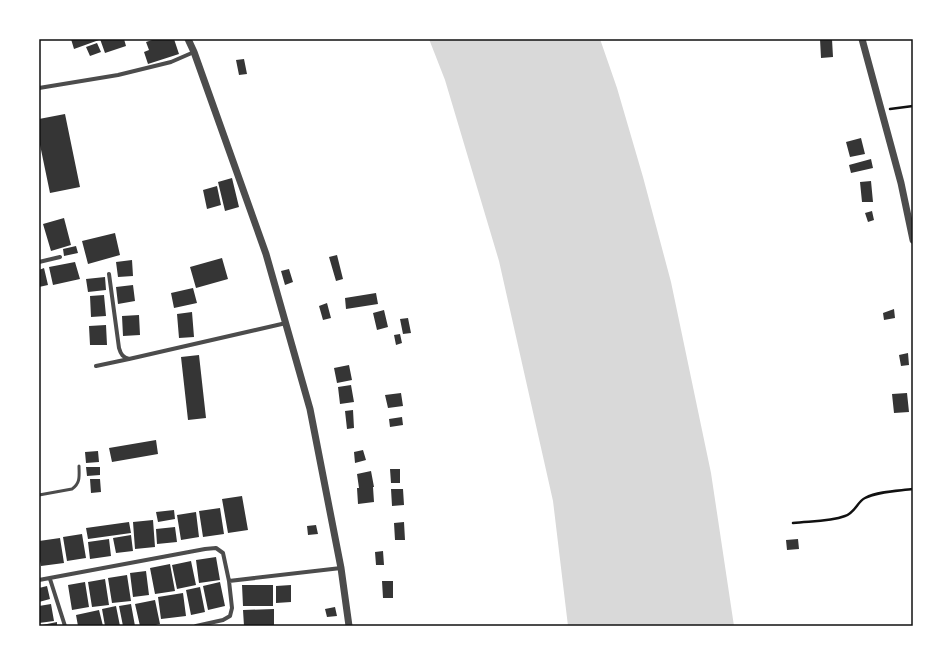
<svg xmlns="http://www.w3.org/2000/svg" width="952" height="665" font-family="Poppins,sans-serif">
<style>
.water{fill:#d9d9d9}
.building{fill:#353535}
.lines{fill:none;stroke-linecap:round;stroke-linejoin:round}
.path{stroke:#111;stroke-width:2.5}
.service{stroke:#4c4c4c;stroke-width:3}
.minor{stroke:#4c4c4c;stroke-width:4}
.tertiary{stroke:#4c4c4c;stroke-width:7}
.neatline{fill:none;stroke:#111;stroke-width:1.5}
</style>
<rect width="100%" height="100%" fill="#fff"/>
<path class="water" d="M429,39H600L617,88L643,177L671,282L711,473L734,626H568L553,501L499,261L445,80Z"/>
<path class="building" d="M71,39H98L99,40L74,49Z
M100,39H124L126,46L105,53Z
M155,39H174L179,54L148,64L144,52L149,50L146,42Z
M820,39H832L833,57L821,58Z
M97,43L101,52L90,56L86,47Z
M244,59L247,74L239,75L236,60Z
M65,114L80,187L50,193L39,140V119Z
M861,138L865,154L850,157L846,142Z
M871,159L873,168L851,173L849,165Z
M232,178L239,207L225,211L218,182Z
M871,181L873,202H862L860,182Z
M217,186L221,205L207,209L203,190Z
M872,211L874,220L868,222L865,213Z
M64,218L71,245L51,251L43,224Z
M115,233L120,255L88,264L82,241Z
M76,246L78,253L64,256L63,249Z
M337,255L343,279L336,281L329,257Z
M222,258L228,279L196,288L190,267Z
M132,260L133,276L118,277L116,262Z
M75,262L80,279L53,285L49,267Z
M44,268L48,285L39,287V270Z
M289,269L293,282L285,285L281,271Z
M105,277L106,290L88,292L86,279Z
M133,285L135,301L118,304L116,287Z
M193,288L197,303L174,308L171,293Z
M376,293L378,304L346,309L345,298Z
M104,295L106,316L91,317L90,296Z
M327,303L331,318L323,320L319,306Z
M894,309L895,318L884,320L883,313Z
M384,310L388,327L377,330L373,313Z
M192,312L194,337L179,338L177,314Z
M139,315L140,335L123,336L122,316Z
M408,318L411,333L403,334L400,319Z
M106,325L107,345H90L89,326Z
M400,334L402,343L396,345L394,335Z
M908,353L909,365L901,366L899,355Z
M199,355L206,418L188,420L181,357Z
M349,365L352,380L337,383L334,368Z
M351,385L354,402L340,404L338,387Z
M401,393L403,406L388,408L385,395Z
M907,393L909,412L894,413L892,394Z
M353,410L354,428L347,429L345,411Z
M402,417L403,425L390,427L389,419Z
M156,440L158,454L112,462L109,448Z
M363,450L366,460L355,463L354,452Z
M98,451L99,462L86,463L85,452Z
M86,467H100V475L87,476Z
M390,469H400V483H391Z
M371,471L374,487H373L374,502L358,504L357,488H359L357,474Z
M90,479H100L101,492L91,493Z
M391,489H403L404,505L392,506Z
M242,496L248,530L228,533L222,499Z
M220,508L224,534L203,537L199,511Z
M174,510L175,519L158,522L156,512Z
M196,512L199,537L181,540L177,515Z
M153,520L155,547L135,549L133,522Z
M129,522L131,533L88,539L86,528Z
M404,522L405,540H395L394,523Z
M316,525L318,534L308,535L307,526Z
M175,527L177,542L157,544L156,529Z
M82,534L86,558L67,561L63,537Z
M131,535L133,551L116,553L113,538Z
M60,538L64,563L41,566L39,556V541Z
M109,539L111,556L90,559L88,542Z
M798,539L799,549L787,550L786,540Z
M383,551L384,565H376L375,552Z
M216,557L220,580L199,583L196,560Z
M191,561L196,585L177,589L172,565Z
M170,564L175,591L155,594L150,568Z
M146,571L149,595L133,597L130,573Z
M127,575L131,601L112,603L108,578Z
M105,579L109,605L92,607L88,582Z
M382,581H393V598H383Z
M85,582L89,607L72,610L68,585Z
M220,582L225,606L208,610L203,586Z
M242,585H273V606H243Z
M291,585V602L276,603V586Z
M47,586L50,599L39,602V588Z
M200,587L205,612L191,615L186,590Z
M183,593L186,616L161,619L158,597Z
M155,600L160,624L151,626H140L135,604Z
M51,604L54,621L39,623V606Z
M131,604L135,626H123L119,606Z
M116,606L120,626H105L102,609Z
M335,607L337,616L327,617L325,609Z
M274,609V626H244L243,610Z
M99,610L103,626H78L76,615Z
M57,622V626H42V625Z"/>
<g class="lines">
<path class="path" d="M890,109L913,106
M793,523C810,521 829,522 845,516C855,513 857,502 865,498C879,491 898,491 913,489"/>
<path class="service" d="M39,495L72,489C81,483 79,475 79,466"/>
<path class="minor" d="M39,88L118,75L171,62L194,52
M39,262L60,257
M109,274L119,348C121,355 123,357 129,359L286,323
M96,366L129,359
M50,579L65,626
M39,580L205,549L216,548L223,553L229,581
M196,626L223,620L230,616L232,608L229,581L341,568"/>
<path class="tertiary" d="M188,39L194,52L266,254L310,409L341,568L349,626
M862,39L901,183L913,240"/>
</g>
<rect width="952" height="665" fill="none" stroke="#ffffff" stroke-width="80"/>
<rect x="40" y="40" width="872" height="585" class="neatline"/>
</svg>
